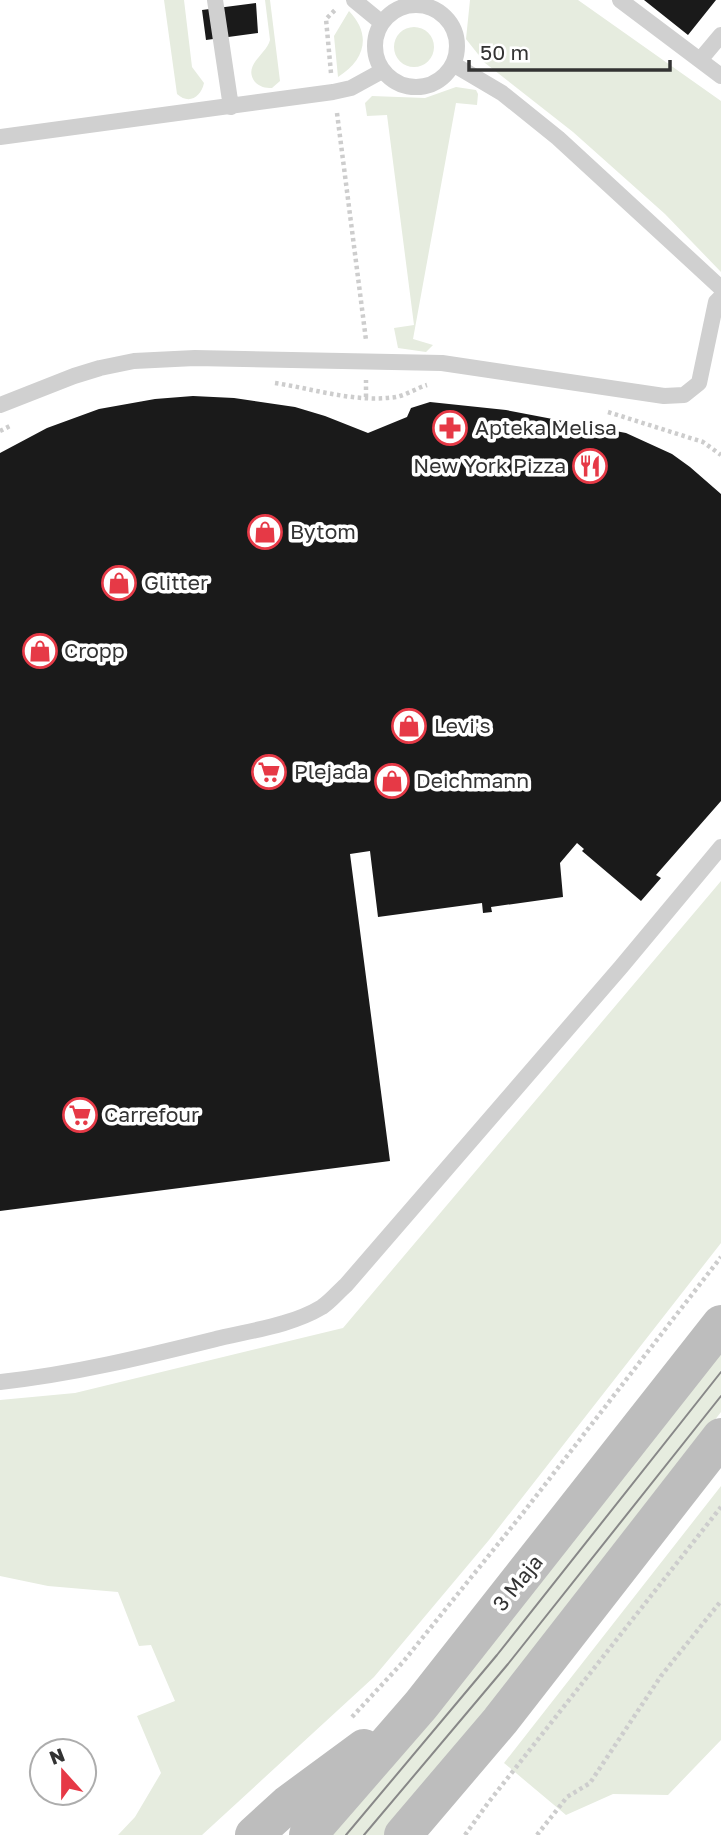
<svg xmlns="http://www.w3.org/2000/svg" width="721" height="1835" font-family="'Golos Text',sans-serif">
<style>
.green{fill:#e6ecdf}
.building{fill:#1a1a1a}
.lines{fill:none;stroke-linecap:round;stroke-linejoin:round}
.path{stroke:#cdcdcd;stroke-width:4.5;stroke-dasharray:3.5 3.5;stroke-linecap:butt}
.lane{stroke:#d0d0d0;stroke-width:16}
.secondary{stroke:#bdbdbd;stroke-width:38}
.tram{stroke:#888;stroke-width:2}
.labels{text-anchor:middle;stroke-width:7;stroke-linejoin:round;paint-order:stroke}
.poi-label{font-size:21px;fill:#333;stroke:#fff;text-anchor:start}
.street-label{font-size:21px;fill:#333;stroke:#fff}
</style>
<rect width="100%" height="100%" fill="#fff"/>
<path class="green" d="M164,0H184L192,67L204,83C201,97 189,105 177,94Z
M265,0H270L280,81L272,88C265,88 260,87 255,82C242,65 267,54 270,40Z
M470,0H578L721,101V272L665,214L573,132L485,63L466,39Z
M349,11C372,35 365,60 338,77L334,36Z
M394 47a20 20 0 1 1 40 0a20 20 0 1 1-40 0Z
M456,87L476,90L478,94L477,105L456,103L413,339L433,345L426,352L398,348L394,328L414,325L387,115L367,116L365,103L372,96L425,98Z
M721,881V1243L489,1540L374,1677L202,1835H118L135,1817L161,1773L137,1716L175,1701L151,1645L139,1646L118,1592L48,1586L0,1576V1400L75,1393L343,1328Z
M721,1353V1412L547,1637L384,1835H331Z
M721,1486V1740L668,1795L613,1794L566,1815L504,1763Z"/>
<path class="building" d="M644,0H716L688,35Z
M256,3L258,33L206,40L202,10Z
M193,396L234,398L295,407L325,416L368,433L407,417L411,408L430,402L506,410L626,433L672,454L690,467L721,494V801L656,875L661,878L641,901L582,851L584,849L577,843L560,863L563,897L491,907L492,912L483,913L482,903L378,917L370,851L350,854L390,1161L0,1211V453L47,428L99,409L155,399Z"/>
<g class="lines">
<path class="path" d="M331,73L326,19L336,9
M337,113L366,340
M275,383C315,389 355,403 396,397C406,395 417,388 427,385
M366,397V380
M608,412L703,442L721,455
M0,431L12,425
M352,1717L403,1662L523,1513L721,1257
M465,1835L488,1803L721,1507
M537,1835L567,1797L590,1783L661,1676L721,1601"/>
<path class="lane" d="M215,0L231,107
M354,0L382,23
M620,0L721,76
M375 46a41 41 0 1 1 82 0a41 41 0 1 1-82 0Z
M700,60L721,35
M453,64L502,93L558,138L721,288
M0,137L333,92L351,88L382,71
M0,405L74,376L100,368L134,361L195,358L442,363L664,396L684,395L699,383L716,302L721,297
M0,1382C75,1374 147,1356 220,1338C254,1330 292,1325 322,1307C331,1301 338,1292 346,1285L621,967L721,847"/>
<path class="secondary" d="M254,1835L288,1804L364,1748
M308,1835L421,1705L721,1324
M403,1835L500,1721L721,1437"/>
<path class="tram" d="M346,1835L497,1655L721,1372
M364,1835L508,1664L721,1396"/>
</g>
<defs>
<g id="pharmacy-ring" transform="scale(1.75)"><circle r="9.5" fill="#fff" stroke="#e63946" stroke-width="1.5"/><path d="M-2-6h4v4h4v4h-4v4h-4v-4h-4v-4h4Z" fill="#e63946"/></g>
<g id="restaurant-ring" transform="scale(1.75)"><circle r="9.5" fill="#fff" stroke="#e63946" stroke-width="1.5"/><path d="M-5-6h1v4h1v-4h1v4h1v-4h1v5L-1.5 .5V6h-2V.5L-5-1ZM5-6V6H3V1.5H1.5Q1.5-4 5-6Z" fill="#e63946"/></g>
<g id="shop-ring" transform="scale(1.75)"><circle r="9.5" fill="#fff" stroke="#e63946" stroke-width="1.5"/><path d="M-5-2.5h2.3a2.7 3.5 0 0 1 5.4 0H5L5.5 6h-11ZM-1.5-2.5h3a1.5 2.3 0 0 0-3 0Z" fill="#e63946"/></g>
<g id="supermarket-ring" transform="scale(1.75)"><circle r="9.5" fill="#fff" stroke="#e63946" stroke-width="1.5"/><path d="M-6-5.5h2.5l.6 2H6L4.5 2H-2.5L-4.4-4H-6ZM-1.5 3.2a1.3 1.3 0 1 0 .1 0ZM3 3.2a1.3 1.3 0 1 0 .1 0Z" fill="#e63946"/></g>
</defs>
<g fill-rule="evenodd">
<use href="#pharmacy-ring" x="450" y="428"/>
<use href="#restaurant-ring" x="590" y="466"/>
<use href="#shop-ring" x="265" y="532"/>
<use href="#shop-ring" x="119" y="583"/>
<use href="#shop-ring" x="40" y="651"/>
<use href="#shop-ring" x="409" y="726"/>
<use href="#supermarket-ring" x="269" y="772"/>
<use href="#shop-ring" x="392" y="781"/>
<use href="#supermarket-ring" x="80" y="1115"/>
</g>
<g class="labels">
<g class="poi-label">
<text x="475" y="435">Apteka Melisa</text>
<text x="566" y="473" text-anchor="end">New York Pizza</text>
<text x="290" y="539">Bytom</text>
<text x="144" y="590">Glitter</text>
<text x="64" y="658">Cropp</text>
<text x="434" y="733">Levi's</text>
<text x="294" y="779">Plejada</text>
<text x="416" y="788">Deichmann</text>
<text x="104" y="1122">Carrefour</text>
</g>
<g class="street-label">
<text transform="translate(518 1583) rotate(-51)" y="7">3 Maja</text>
</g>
</g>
<g transform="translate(63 1772) rotate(339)"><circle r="33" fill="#ffffff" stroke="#adadad" stroke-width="2"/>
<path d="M0-5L12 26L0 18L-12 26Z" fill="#e63946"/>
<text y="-10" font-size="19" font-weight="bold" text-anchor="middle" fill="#333333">N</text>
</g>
<path d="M469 60v10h201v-10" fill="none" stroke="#333333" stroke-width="3.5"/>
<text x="480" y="60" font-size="21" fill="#333333" stroke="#ffffff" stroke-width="5" paint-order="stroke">50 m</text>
</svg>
